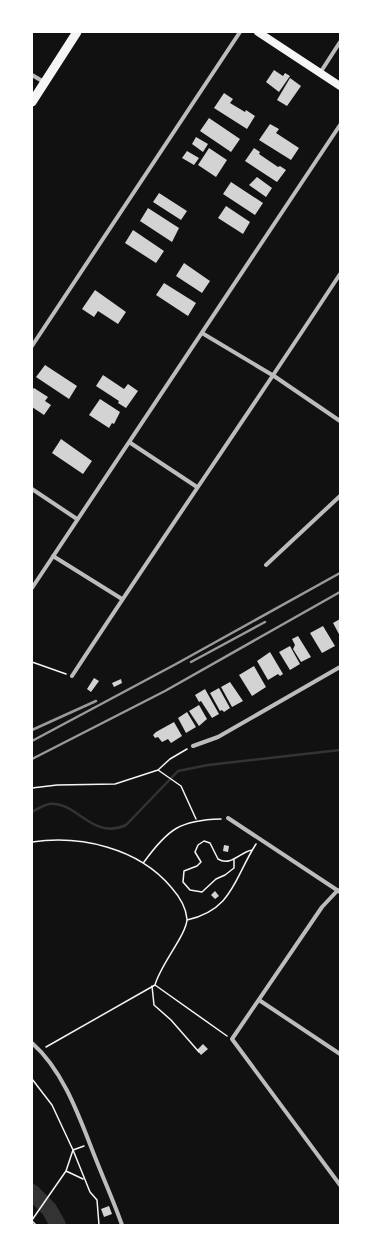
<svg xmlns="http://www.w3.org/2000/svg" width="372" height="1257" font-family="Quicksand,sans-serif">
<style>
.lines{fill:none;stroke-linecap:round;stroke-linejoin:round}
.stream{stroke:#333;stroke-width:2.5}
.river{stroke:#333;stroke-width:16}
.building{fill:#d3d3d3}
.path{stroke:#f5f5f5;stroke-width:1.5}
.minor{stroke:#bcbcbc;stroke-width:4}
.primary{stroke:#f5f5f5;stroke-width:8}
.trunk{stroke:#f5f5f5;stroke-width:9}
.rail{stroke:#9a9a9a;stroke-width:2.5}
</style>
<rect width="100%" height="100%" fill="#111"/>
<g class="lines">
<path class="stream" d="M32,812C37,809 44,805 49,804C76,800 92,841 126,825L178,771L208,765L340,750"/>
<path class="river" d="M32,1192L49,1209L58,1225"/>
</g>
<path class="building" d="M274,70L283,76L285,73L290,76L279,92L266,82Z
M290,78L301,86L287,106L277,100Z
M224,93L233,99L230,103L245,112L246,110L255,116L247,129L214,108Z
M209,118L240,139L231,152L200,131Z
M270,124L279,129L276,133L299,148L291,160L259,140Z
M196,137L208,144L203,152L192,144Z
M209,148L227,160L216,177L198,165Z
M254,148L260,152L259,154L278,167L280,166L286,170L277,182L245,161Z
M187,151L199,158L194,165L182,158Z
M257,177L272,188L266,197L249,185Z
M231,182L263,203L255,215L223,194Z
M159,193L187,211L181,220L153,202Z
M226,206L250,222L243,234L218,218Z
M148,208L179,228L172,242L140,221Z
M133,230L164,251L156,263L125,243Z
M184,263L210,281L202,293L176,276Z
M164,283L196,303L188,316L156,295Z
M95,290L126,312L118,324L98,311L94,317L82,309Z
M45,365L77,386L69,399L36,377Z
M103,375L124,389L128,384L138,391L126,408L118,403L119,401L96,386Z
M34,388L48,397L45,401L51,405L44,415L32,407V390Z
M100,399L120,412L114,424L112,423L109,428L89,415Z
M61,439L92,461L83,474L52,453Z
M340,619V636L333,623Z
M323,626L335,646L322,653L310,633Z
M298,636L311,657L301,662L293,649L295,645L292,639Z
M290,646L300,664L290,670L279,652Z
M270,652L283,674L280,676L278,674L268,680L257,661Z
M254,666L266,687L252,696L239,675Z
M94,678L99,681L91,692L87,689Z
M121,679L122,683L114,687L112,683Z
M230,682L243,701L232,707L221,687Z
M219,688L230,708L224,712L222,710L220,711L210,693Z
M205,689L219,714L212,718L201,701L199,702L195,695Z
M199,705L207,719L199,726L189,711Z
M187,712L196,727L186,733L178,718Z
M174,722L182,736L171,743L168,739L162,742L158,737L155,738L153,735L156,732Z
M224,845L229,846L228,852L223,851Z
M215,891L219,896L215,899L211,895Z
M203,1044L208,1049L201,1055L197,1050Z
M109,1206L112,1214L104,1217L101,1209Z"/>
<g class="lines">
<path class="path" d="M32,662L66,674
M158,770L181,786L196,819
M32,788L57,785L115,784L158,770L170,759L187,749
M32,842C81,835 138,848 171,887C179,896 186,907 187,919C187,934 160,965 155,985
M234,859V868L225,875L216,879L202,892L190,890L183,882L184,871L197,866L201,862L195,852L198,845L204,841L210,843L218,859C231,867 240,852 252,850
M144,862C168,829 180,820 221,819
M187,920C233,910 234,878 256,844
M152,986L154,1005L171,1020L199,1052
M46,1047L155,985L227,1036
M32,1079L52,1105L73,1150L90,1192L97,1200L99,1225
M66,1171L83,1179
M32,1220L66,1171L73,1150L84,1146
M32,1221L36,1225"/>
<path class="minor" d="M320,73L340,42
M32,75L44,82
M202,333L274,376L340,421
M32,346L240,32
M129,442L197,487
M32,489L77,519
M53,556L122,599
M266,565L340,496
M32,588L340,125
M72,676C160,541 252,409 340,274
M193,746L218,737L340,667
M228,818L340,892
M338,890L322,907L232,1039L340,1185
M259,1000L340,1054
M32,1043C64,1071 80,1119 95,1157C104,1180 114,1202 122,1225"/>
<path class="primary" d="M258,32L340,86"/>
<path class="trunk" d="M32,102L77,32"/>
<path class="rail" d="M191,662L265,622
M32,730L96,701
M32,741L176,664L340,573
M32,759L165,691L340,592"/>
</g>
<rect width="372" height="1257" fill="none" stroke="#ffffff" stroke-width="66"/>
</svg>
